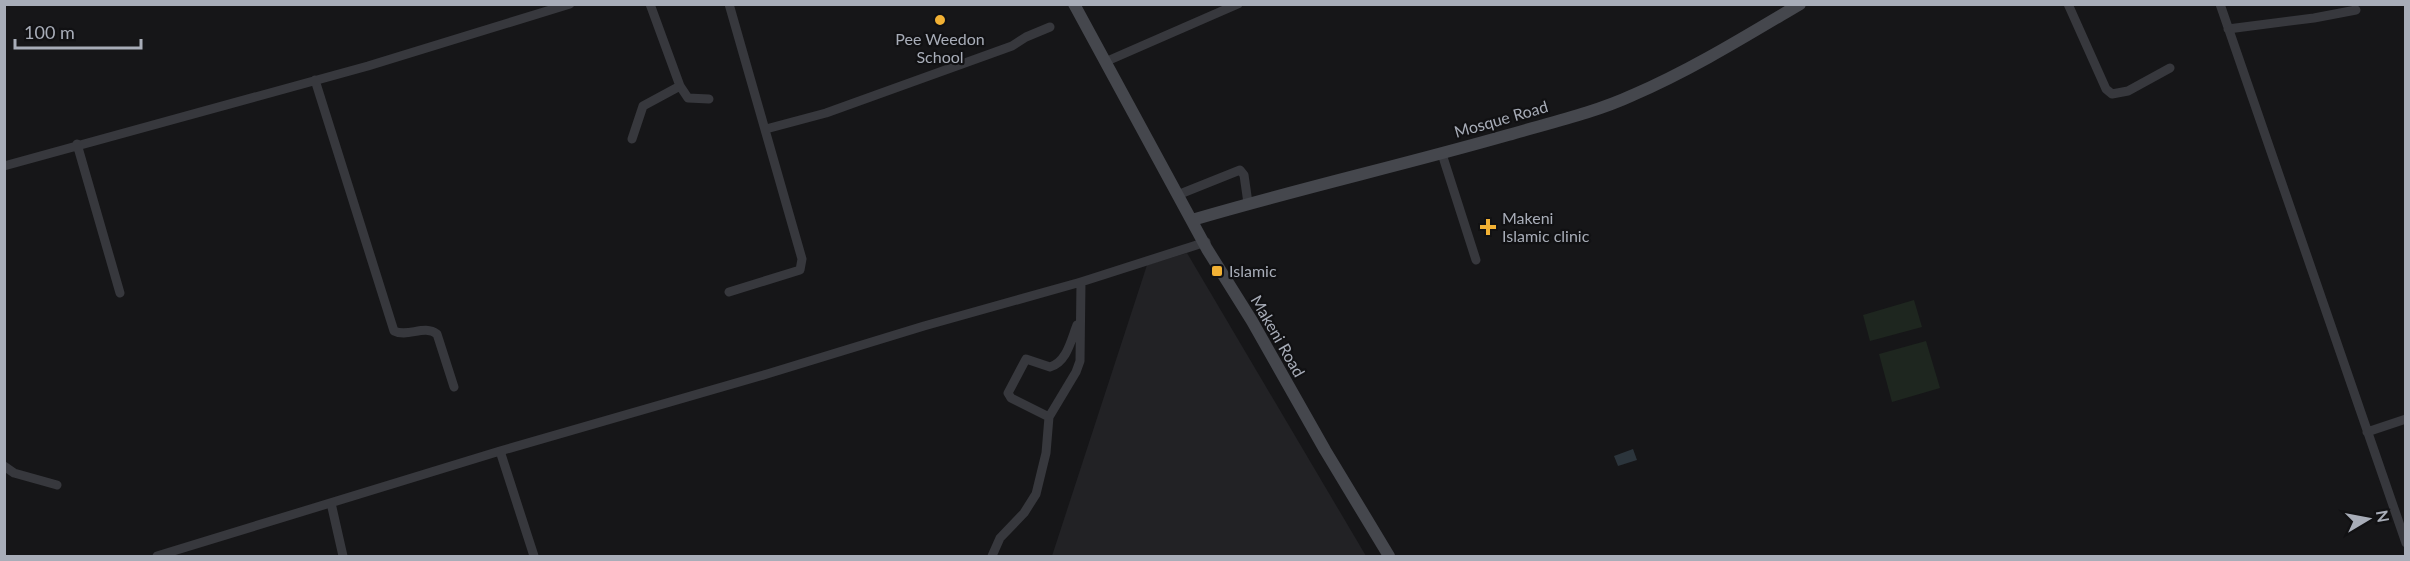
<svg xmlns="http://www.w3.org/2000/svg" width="2410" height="561" font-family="Lato,sans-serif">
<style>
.built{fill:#222225}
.green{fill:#1e261f}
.water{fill:#2c353c}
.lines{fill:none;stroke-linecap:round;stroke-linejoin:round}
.street{stroke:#37383d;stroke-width:9}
.secondary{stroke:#45474d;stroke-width:12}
.poi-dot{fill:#f2b134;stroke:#111113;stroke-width:2}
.labels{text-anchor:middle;stroke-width:4.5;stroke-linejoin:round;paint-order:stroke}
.poi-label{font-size:16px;fill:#a8adb8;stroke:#111113;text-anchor:start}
.street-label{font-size:16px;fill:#a8adb8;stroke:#111113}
</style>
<rect width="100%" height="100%" fill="#161618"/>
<path class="built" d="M1187,253L1366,556H1052L1147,265Z"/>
<path class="green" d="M1914,300L1922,327L1870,341L1863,315Z
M1926,341L1940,388L1892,402L1879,354Z"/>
<path class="water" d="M1633,449L1637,460L1618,466L1614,456Z"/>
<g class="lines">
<path class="street" d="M650,4L680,86L688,98L709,99
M729,4L802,259L800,270L729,292
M2068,4L2106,89L2112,94L2128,91L2170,68
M2220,4L2406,543
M2228,29L2314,18L2356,10
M1105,62L1238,4
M315,80L394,331C408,338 424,324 437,334L454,387
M766,129L826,113L1012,46L1026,37L1050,27
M632,139L643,106L680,86
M77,144L120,293
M1442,154L1476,260
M4,166L368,66L570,4
M1180,194L1240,170L1244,175L1248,203
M1049,417L1011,398L1008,393L1026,359L1050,367C1067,362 1071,340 1077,325
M2367,432L2406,419
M500,451L534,556
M4,466L14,473L57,485
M331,503L343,556
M157,556L500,451L767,374L924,326L1081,282L1206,242
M992,556L1000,538L1024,513L1036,494L1046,453L1049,417L1076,372L1080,361L1081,282"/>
<path class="secondary" d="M1074,4L1207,249L1252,321L1325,450L1389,556
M1192,220C1297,189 1403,165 1508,135C1549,123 1594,113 1633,95C1691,70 1746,36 1800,4"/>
</g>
<g class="poi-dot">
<circle cx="940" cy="20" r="6"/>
<path d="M1485 218h6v6h6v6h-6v6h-6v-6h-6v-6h6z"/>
<rect x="1211" y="265" width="12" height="12" rx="3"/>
</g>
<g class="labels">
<g class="poi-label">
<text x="940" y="45" text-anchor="middle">Pee Weedon<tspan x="940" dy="18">School</tspan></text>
<text x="1502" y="224">Makeni<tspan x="1502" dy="18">Islamic clinic</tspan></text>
<text x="1229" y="277">Islamic</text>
</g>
<g class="street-label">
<text transform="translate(1501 119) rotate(-16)" y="6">Mosque Road</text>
<text transform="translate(1278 336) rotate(60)" y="6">Makeni Road</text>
</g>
</g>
<rect width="2410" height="561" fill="none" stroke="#a8adb8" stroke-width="12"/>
<g transform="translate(2368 519) rotate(80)" stroke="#111113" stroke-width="4.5" paint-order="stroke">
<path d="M0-4.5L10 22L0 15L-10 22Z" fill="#a8adb8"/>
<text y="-9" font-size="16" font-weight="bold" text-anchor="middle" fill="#a8adb8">N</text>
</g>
<path d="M15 39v9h126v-9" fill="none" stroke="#a8adb8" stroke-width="3"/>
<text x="24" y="39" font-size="18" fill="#a8adb8" stroke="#111113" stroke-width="4.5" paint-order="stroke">100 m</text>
</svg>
